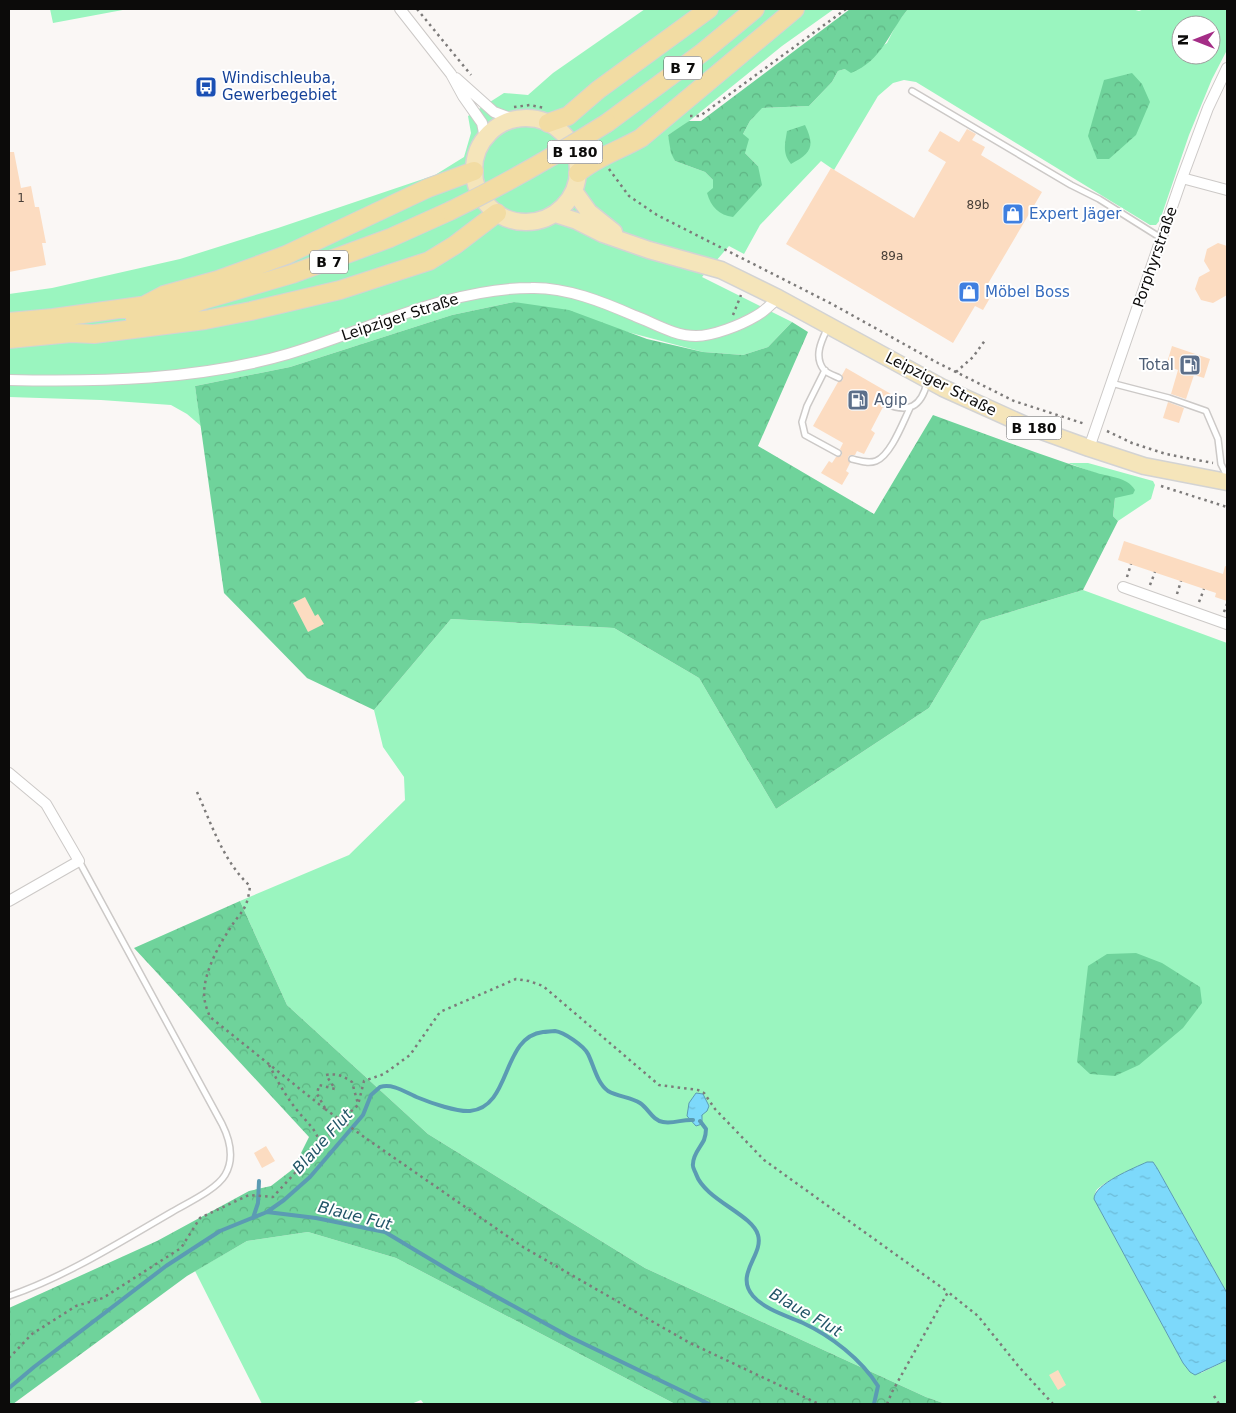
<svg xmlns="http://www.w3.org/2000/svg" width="1236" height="1413" font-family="'DejaVu Sans',sans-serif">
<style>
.green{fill:#9af5bf;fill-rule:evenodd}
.forest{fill:url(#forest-crowns)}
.water{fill:url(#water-ripples);stroke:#5b9bb3}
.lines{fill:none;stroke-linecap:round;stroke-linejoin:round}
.stream{stroke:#5b9bb3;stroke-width:4}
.building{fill:#fcdcc1}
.service-casing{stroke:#ccc9c7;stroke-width:8}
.minor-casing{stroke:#ccc9c7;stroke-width:12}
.primary-casing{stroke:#d3d3d3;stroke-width:19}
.trunk-casing{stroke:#d3d3d3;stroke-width:20}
.path{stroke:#7d7b7a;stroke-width:2.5;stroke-dasharray:2.5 4;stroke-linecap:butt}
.service{stroke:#fff;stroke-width:5}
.minor{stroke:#fff;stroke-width:10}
.primary{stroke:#f5e5ba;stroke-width:16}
.trunk{stroke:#f2dca3;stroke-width:18}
.trunk-bridge-casing{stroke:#d3d3d3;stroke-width:20;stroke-linecap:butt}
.path-bridge{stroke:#7d7b7a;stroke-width:2.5;stroke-dasharray:2.5 4;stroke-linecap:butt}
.trunk-bridge{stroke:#f2dca3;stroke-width:18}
.labels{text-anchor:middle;stroke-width:4;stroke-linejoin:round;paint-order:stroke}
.number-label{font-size:12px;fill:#483f38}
.shield{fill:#fff;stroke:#555454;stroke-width:1}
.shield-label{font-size:14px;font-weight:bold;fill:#0c0b0a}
.transit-label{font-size:15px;fill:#164399;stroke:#fff;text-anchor:start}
.shop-label{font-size:15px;fill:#366cbe;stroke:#fff;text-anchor:start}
.street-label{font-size:15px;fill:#0c0b0a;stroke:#fff}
.service-label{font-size:15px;fill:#4e5e75;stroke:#fff;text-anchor:end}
.water-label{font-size:16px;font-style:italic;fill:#225668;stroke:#fff}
</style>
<defs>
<pattern id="forest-crowns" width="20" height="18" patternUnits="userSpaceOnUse" patternTransform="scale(1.25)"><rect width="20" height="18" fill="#6fd39b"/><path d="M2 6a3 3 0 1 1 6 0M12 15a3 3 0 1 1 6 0" fill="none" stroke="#5fb484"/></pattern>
<pattern id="water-ripples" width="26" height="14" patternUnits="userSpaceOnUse" patternTransform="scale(1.25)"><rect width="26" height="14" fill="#7dd9fb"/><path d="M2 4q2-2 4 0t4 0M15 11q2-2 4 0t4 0" fill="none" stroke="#6bb9d6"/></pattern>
</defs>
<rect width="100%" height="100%" fill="#faf7f5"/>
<path class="green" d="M50,9H128L53,23Z
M645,9H834L782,46L683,126L668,135L675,161L705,172L713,180V188L758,166L745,153L743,134L750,121L761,108L809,106L832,82L838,71L845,69L887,43L897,23L908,9H1132L1139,11L1144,9H1227V50L1212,79L1189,135L1160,220L1156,225H1150L916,82L904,80L893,83L878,96L834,170L821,161L760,225L744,254L729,246L702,277L792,322L768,347L743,355L703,352L514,302L452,315L290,367L195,386L201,426L187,414L171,405L101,400L9,397V294L52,288L180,259L278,228L435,175L464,157L471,133L468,116L504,93L528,95L553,73ZM1181,25H1211V55H1181Z
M1068,463H1088L1153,481L1155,485L1151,499L1118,521L1113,516L1115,498L1095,473Z
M1083,590L1227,643V1293L1157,1168L1153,1162C1143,1162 1101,1183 1096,1191C1095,1194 1094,1196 1094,1199L1183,1363L1201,1373L1227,1360V1404H946L926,1397L645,1268L428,1134L287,1005L240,901L349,855L405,800L404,777L383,747L374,710L451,619L614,628L699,678L776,809L929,708L981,621Z
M308,1232L396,1258L675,1404H424L421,1400L411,1404H262L195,1271L247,1241Z"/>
<path class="forest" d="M850,9H908C889,32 882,61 851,73L845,69L838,71L832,82L809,106L762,108L750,121L743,134L749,139L745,153L758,166L762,185L733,217C719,215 711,207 707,193L713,188V180L705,172L675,161L671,153L668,135L689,121H701Z
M1132,73L1142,84L1150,102L1136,135L1109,159H1097L1088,136L1104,80Z
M805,125C815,146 812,153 791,164C782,153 785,144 787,131Z
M514,302L569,310L647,339L703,352L743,355L768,347L792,322L808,332L758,446L874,514L933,415C986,434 1040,455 1094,472C1107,477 1127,476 1135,490L1133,494L1115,498L1113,516L1118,521L1083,590L981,621L929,708L776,809L699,678L614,628L451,619L374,710L307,678L224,593L195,386L290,367L452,315Z
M240,901L287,1005L428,1134L645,1268L926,1397L946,1404H675L396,1258L308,1232L247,1241L187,1276L13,1404H9V1308L157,1241L249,1191L271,1186L293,1169L309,1137L134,948Z
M1136,953L1162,963L1200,987L1202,1003L1183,1028L1139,1065L1115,1076L1090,1074L1077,1062L1088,966L1107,954Z"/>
<path class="water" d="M696,1093L703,1094L709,1106L707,1111L702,1115V1124L696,1126L687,1116L689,1103Z
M1147,1162H1153L1157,1168L1227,1293V1360L1195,1375L1190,1372L1183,1363L1094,1199C1094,1184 1134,1168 1147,1162Z"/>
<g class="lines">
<path class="stream" d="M700,1121L706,1129C706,1132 705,1137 704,1140C700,1148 693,1154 693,1164C692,1167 695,1171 696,1174C705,1200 752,1214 758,1235C764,1255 734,1274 753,1296C764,1309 787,1316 803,1323C831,1336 861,1359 878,1386L874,1404
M267,1212L284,1200L310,1177L363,1115L371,1095L380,1087C394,1083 406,1093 419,1098C431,1103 457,1112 470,1111C512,1107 501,1037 543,1032C547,1032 551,1031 555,1031C564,1032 584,1046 588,1054C594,1066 597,1083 608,1091C618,1097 631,1097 640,1103C649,1109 652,1120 663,1122C674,1124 683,1119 693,1120
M253,1218L258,1203L259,1181
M9,1388L34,1367L166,1266L220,1231L267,1212L316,1218L385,1232L455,1274L570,1337L709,1404"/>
</g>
<path class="building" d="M967,129L976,134L972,140L985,147L981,155L1042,192L986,287L994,291L983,310L975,306L953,343L786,244L831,168L914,218L946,162L928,151L940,131L959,142Z
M9,152H14L21,188L31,186L35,207H39L46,243H42L46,265L9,272Z
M1218,243L1227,246V295L1213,303L1201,300L1195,289L1199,277L1210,271L1204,261L1207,249Z
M1172,346L1210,359L1204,378L1194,375L1186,399L1171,394L1178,370L1166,366Z
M846,368L891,394L887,400L882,402L883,407L871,430L875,433L864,454L857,451L855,455H850L848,457L850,463L846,471L849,473L842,485L821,473L829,461L832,463L836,457L842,455V452L840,449L843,443L813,426L838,382L843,380L842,375Z
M1168,402L1184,408L1179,423L1163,418Z
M1124,541L1223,574L1225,566L1227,567V601L1215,597L1216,593L1118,560Z
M305,597L315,616L318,614L324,624L308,632L293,603Z
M266,1146L275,1161L262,1168L254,1153Z
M1058,1370L1066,1385L1058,1390L1049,1375Z"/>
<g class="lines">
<g class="service-casing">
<path id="service" d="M912,91L1071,185L1099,199L1161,238
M828,327C822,340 813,356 824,370C827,373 835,376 839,378
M825,370L807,406L802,422L805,435L838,453
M1111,383L1169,398L1206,411L1218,439L1221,464L1227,476
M886,404C909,413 921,407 927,383
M852,459C860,461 868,464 876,461C891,455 903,422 910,408
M9,1296C65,1277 120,1242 172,1212C187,1203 216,1190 225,1175C235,1158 230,1140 222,1124L79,861"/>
</g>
<g class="minor-casing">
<path id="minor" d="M400,9L451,74L463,96L482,123L485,138
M456,78L494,112L513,119
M1182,178L1227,190
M9,380C101,382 199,380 288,354C366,331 448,288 531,288C566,287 603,302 635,316C654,323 674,336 696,336C713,336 741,325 756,316C764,312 771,304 778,298
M1089,448L1182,178L1208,108L1227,68
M1123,587L1227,624
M9,773L46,804L79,861L9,901"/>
</g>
<g class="primary-casing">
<path id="primary" d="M474 170a52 52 0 1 1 104 0a52 52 0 1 1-104 0Z
M574,191L589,212L614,232
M555,214L577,221L603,234L649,250L721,270L778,298L943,388L1025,425L1089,448L1144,466L1227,482"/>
</g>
<g class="trunk-casing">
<path id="trunk" d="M548,123L568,116L598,90L709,9
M607,123L703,52L755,9
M578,173C597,157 620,150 641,138L795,9
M145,305L164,295L218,280L286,255L428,188L474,171
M135,319L184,308L203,300L292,274L390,238L450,211
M9,322L53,318L155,304
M9,339L71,333L94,334L205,320L251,311L340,290L429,261L455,245L497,213"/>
</g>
<path class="path" d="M417,9L471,75
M514,107L530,105L545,108
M690,116H700L846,9
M609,169L629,196L657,215L832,304L938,363L1014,401L1085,424
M733,315L741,295
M956,372L973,357L986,339
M1107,431L1132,443L1166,454L1213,463
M1161,486L1227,507
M1127,577L1131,564
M1150,585L1155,572
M1177,594L1181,581
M1199,602L1204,589
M1224,612L1227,604
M197,792C212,825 223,861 250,886C247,912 241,910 229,930C217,948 200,980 205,1002C206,1007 208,1012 210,1017L325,1109
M269,1065C277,1080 285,1095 296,1109C306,1122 317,1129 320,1145
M325,1108L317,1094L319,1085L335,1089L326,1075C337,1073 343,1076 352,1082L358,1104
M346,1116L358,1105L364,1081L384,1074L410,1055L440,1012L516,979L529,981L543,986L659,1085L698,1090L704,1093L715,1109L764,1160L948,1292
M367,1139L523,1247L688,1342L819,1404
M9,1358L32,1334L76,1306L103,1298L181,1248L200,1218L249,1195L273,1197L334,1130
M1214,1396L1219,1404
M887,1404L892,1392L948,1292L978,1316L1019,1367L1053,1404"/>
<use href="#service" class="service"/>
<use href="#minor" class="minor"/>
<use href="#primary" class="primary"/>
<use href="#trunk" class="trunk"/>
<g class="trunk-bridge-casing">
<path id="trunk-bridge" d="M450,211C504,185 556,155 607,123"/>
</g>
<path class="path-bridge" d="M325,1109L367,1139"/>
<use href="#trunk-bridge" class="trunk-bridge"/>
</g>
<defs>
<g id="bus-square" transform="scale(1.125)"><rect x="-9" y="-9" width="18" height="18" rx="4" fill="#1a4fb4" stroke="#fff"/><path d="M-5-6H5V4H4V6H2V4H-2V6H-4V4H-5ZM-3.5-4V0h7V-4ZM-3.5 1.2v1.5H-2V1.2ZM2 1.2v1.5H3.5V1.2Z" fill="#fff"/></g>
<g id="shop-square" transform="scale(1.125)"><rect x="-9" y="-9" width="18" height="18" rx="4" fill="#3f7fe0" stroke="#fff"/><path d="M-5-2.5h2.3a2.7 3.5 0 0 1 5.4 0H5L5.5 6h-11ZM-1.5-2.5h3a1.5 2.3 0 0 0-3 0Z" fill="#fff"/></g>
<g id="fuel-square" transform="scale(1.125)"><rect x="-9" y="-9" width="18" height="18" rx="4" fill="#5c6f8a" stroke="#fff"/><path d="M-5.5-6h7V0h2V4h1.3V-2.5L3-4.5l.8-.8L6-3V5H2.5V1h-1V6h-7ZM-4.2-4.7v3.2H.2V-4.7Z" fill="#fff"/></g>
</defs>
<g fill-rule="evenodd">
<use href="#bus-square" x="206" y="87"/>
<use href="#shop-square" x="1013" y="214"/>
<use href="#shop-square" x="969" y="292"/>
<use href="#fuel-square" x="1190" y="365"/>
<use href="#fuel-square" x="858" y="400"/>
</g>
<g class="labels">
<g class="number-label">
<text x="21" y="202">1</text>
<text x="978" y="209">89b</text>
<text x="892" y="260">89a</text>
</g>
<g class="shield">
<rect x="664" y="56.5" width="38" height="23" rx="4"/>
<rect x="547.5" y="140.5" width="55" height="23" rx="4"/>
<rect x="310" y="250.5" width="38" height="23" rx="4"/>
<rect x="1006.5" y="416.5" width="55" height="23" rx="4"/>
</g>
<g class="shield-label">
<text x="683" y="73">B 7</text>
<text x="575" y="157">B 180</text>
<text x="329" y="267">B 7</text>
<text x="1034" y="433">B 180</text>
</g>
<g class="transit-label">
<text x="222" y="83">Windischleuba,<tspan x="222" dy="17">Gewerbegebiet</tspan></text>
</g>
<g class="shop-label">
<text x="1029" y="219">Expert Jäger</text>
<text x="985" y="297">Möbel Boss</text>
</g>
<g class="street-label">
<text transform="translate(1155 257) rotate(-71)" y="5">Porphyrstraße</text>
<text transform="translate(400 317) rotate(-18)" y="5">Leipziger Straße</text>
<text transform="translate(941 384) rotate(27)" y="5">Leipziger Straße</text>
</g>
<g class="service-label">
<text x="1174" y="370">Total</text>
<text x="874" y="405" text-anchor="start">Agip</text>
</g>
<g class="water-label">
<text transform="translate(322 1141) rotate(-48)" y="6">Blaue Flut</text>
<text transform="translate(355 1215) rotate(14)" y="6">Blaue Fut</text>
<text transform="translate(806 1312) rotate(30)" y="6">Blaue Flut</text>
</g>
</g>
<rect width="1236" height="1413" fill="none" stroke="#0c0b0a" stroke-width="20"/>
<g transform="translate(1196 40) rotate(270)"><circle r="24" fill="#ffffff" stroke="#9e9d9d"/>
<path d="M0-4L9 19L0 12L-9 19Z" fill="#a42d86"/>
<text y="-8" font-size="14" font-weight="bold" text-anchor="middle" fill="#0c0b0a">N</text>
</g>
</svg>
